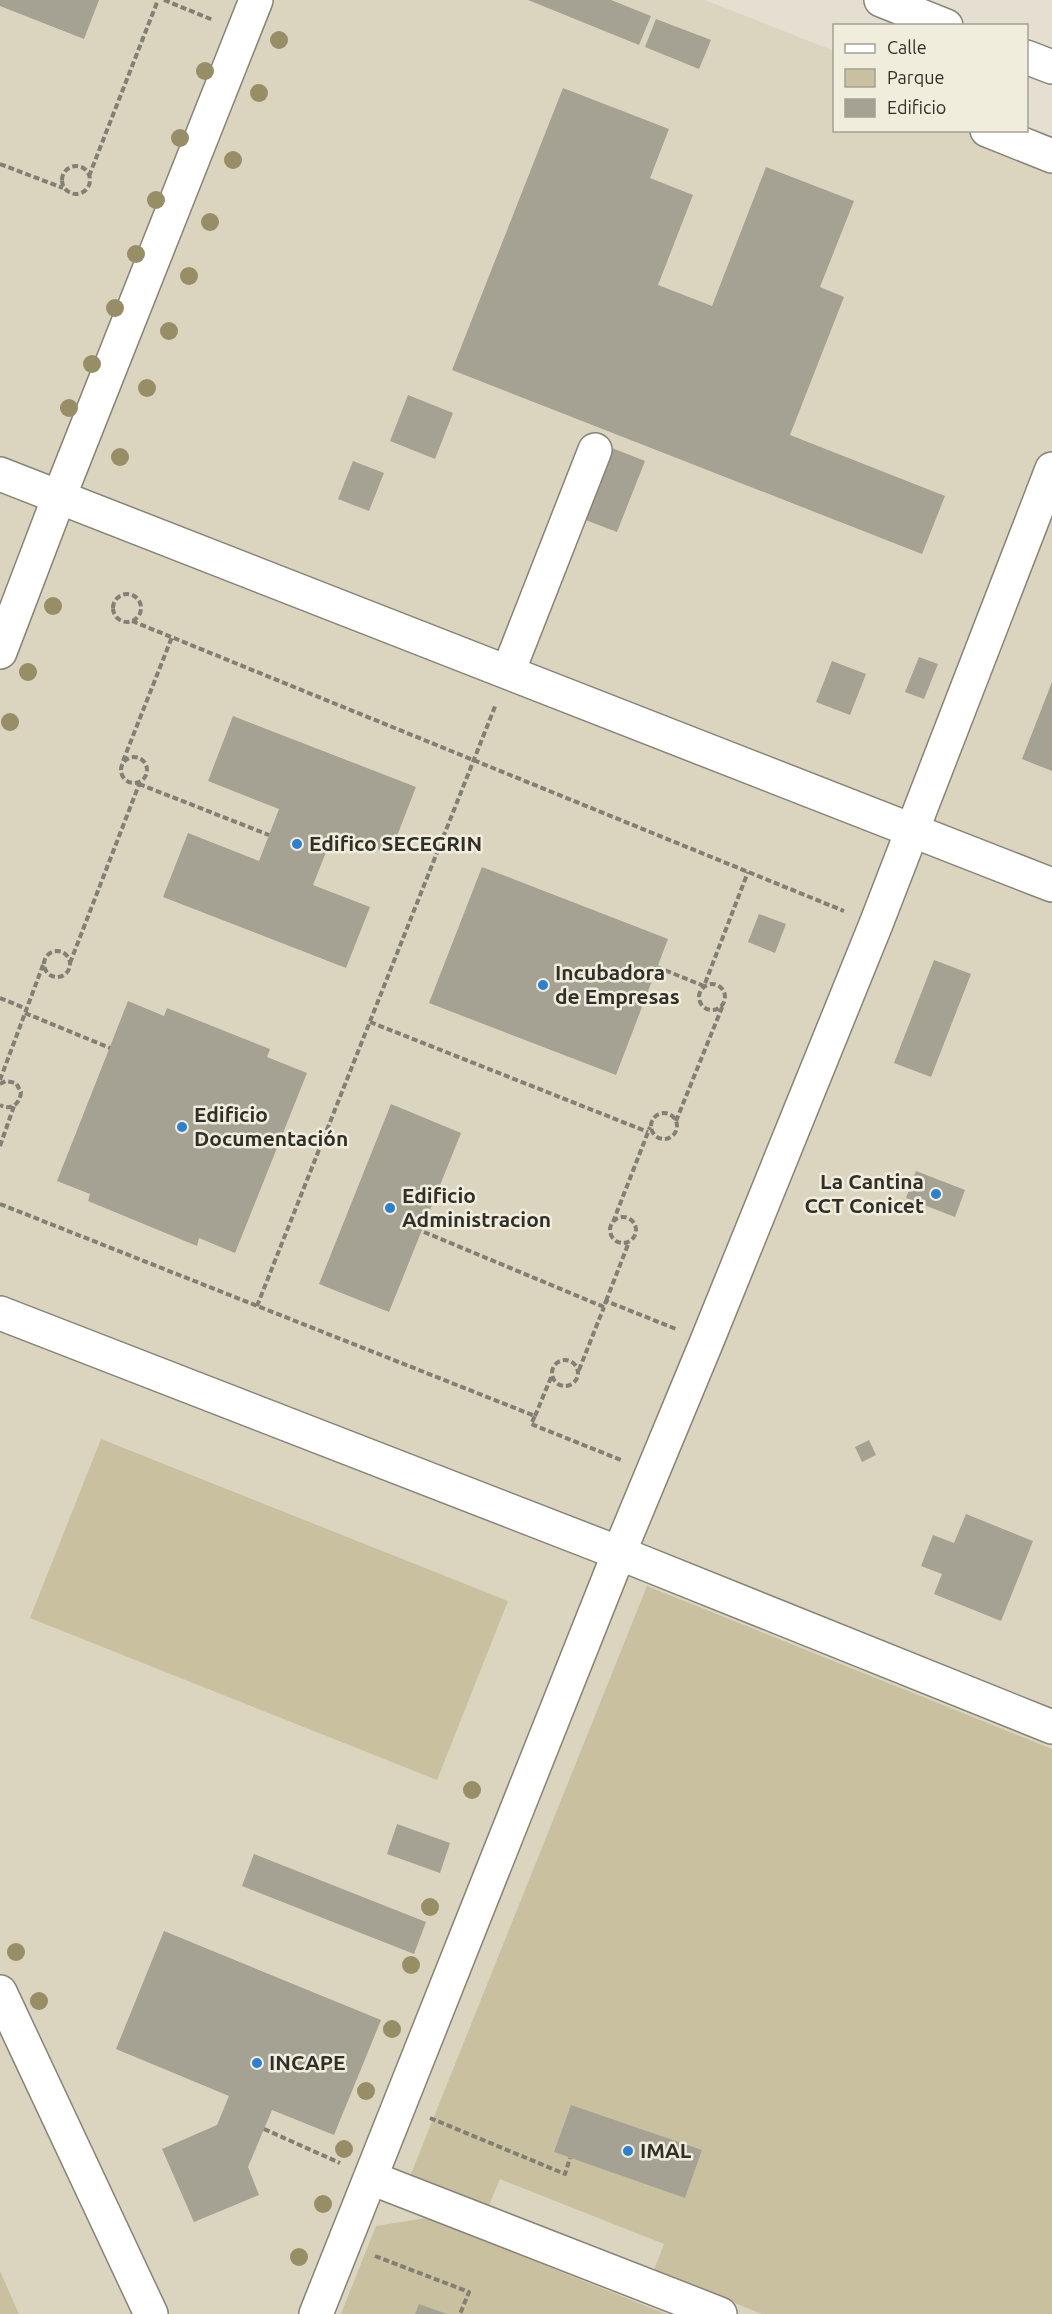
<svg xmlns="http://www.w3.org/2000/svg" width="1052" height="2314" font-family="Ubuntu,sans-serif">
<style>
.built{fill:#dbd4be}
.green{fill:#c9c0a0}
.building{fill:#a6a293}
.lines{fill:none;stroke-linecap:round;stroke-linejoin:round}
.minor-casing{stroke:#878476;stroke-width:36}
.path{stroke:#827f75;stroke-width:4;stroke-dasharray:6 3;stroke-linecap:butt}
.minor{stroke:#fff;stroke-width:33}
.tree{fill:#988e66}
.poi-dot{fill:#2b81cf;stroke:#f1eddd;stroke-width:2}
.labels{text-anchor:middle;stroke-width:5;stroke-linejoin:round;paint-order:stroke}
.poi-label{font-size:21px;font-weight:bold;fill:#302f29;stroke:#f1eddd;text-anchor:start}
</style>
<rect width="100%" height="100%" fill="#e4dfd0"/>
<path class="built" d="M0,0H705L834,51V130H1026L1027,126L1052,136V2314H19L0,2271Z"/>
<path class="green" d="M101,1439L508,1601L437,1780L30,1618Z
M647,1586L1052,1749V2314H762L654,2270L664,2244L500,2179L487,2210L409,2179Z
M426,2218L666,2314H341L376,2226Z
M0,2271L19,2314H0Z"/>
<path class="building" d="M0,0H99L84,39L0,6Z
M528,0H611L651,16L639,45Z
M656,19L711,40L699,69L645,47Z
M563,88L669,129L650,178L693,195L658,285L712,306L766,167L854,201L820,287L844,297L790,435L945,496L922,554L452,370Z
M408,395L453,413L435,459L390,441Z
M612,448L645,461L617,532L583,519Z
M353,461L384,473L369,511L338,499Z
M919,657L938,664L924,699L905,692Z
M832,661L866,674L850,715L816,702Z
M1052,682V771L1022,759Z
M233,716L416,787L390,854L334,832L313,885L370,907L346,968L163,897L188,833L259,861L279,809L208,781Z
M482,867L668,939L616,1075L429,1003Z
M759,914L786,924L775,953L748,942Z
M934,960L971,974L931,1077L894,1063Z
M128,1001L164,1016L167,1008L270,1049L267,1057L307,1073L235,1253L199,1238L197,1246L88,1201L90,1194L57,1181Z
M391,1104L461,1133L389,1312L319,1284Z
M916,1171L965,1190L955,1217L906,1198Z
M869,1440L876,1455L862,1462L855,1447Z
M966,1514L1033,1541L1001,1621L934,1594L942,1574L921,1566L933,1535L954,1543Z
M397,1824L450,1843L440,1873L387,1854Z
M254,1854L426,1922L414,1954L242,1886Z
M164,1931L381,2020L334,2135L272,2110L248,2167L259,2195L194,2222L162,2149L217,2125L229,2096L116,2049Z
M571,2105L702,2150L685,2198L554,2152Z
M419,2304L447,2314H415Z"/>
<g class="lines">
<g class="minor-casing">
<path id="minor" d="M881,0L946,26
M1026,57L1052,67
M987,130L1052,156
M0,474L1052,885
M0,652L59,497L256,0
M508,672L595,450
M0,1313L619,1553L1052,1727
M0,1992L151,2314
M371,2178L720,2314
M316,2314L619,1553L707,1341L876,924L1052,469"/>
</g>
<path class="path" d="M164,0L213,20
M0,164L63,188
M62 180a14 14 0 1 1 28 0a14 14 0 1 1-28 0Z
M89,176L158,0
M113 608a14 14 0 1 1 28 0a14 14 0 1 1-28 0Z
M132,621L844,911
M121 770a13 13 0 1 1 26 0a13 13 0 1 1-26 0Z
M123,761L172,637
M139,784L269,835
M44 964a13 13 0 1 1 26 0a13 13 0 1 1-26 0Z
M70,963L140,782
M657,967L704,986L748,872
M699 997a13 13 0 1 1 26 0a13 13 0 1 1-26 0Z
M0,998L27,1009
M25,1013L110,1048
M370,1022L648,1132
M0,1080L43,965
M0,1084L6,1081L16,1083L21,1092C20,1104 11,1111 0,1105
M651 1126a13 13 0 1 1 26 0a13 13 0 1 1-26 0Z
M676,1121L723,1005
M0,1146L14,1106
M0,1204L535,1416L531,1424L621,1460
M610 1230a13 13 0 1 1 26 0a13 13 0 1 1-26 0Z
M613,1222L650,1127
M424,1232L604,1307L606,1301L676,1329
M606,1301L629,1242
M257,1306L496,704
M552 1373a13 13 0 1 1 26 0a13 13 0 1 1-26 0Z
M579,1370L604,1307
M535,1416L552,1375
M430,2118L565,2174L570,2158
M264,2129L340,2163
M375,2256L469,2292L460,2314"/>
<use href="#minor" class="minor"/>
</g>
<g class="tree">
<circle cx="279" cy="40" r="9"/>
<circle cx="205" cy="71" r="9"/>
<circle cx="259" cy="93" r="9"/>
<circle cx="180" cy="138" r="9"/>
<circle cx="233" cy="160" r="9"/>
<circle cx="156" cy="200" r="9"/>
<circle cx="210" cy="222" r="9"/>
<circle cx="136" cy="254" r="9"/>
<circle cx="189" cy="276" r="9"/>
<circle cx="115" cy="308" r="9"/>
<circle cx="169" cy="331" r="9"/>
<circle cx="92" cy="364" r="9"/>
<circle cx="147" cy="388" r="9"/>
<circle cx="69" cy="408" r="9"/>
<circle cx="120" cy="457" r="9"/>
<circle cx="53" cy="606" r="9"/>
<circle cx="28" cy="672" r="9"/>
<circle cx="10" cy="722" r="9"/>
<circle cx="472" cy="1790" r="9"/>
<circle cx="430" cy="1907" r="9"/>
<circle cx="16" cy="1952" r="9"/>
<circle cx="411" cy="1965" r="9"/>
<circle cx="39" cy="2001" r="9"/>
<circle cx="392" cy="2029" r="9"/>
<circle cx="366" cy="2091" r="9"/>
<circle cx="344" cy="2149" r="9"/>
<circle cx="323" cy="2204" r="9"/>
<circle cx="299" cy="2257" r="9"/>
</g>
<g class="poi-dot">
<circle cx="297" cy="844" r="6"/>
<circle cx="543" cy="985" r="6"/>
<circle cx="182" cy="1127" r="6"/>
<circle cx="936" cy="1194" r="6"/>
<circle cx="390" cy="1208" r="6"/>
<circle cx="257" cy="2063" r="6"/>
<circle cx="628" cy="2151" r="6"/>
</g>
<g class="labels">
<g class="poi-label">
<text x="309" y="851">Edifico SECEGRIN</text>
<text x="555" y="980">Incubadora<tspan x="555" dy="24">de Empresas</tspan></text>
<text x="194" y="1122">Edificio<tspan x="194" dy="24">Documentación</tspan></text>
<text x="924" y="1189" text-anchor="end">La Cantina<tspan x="924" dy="24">CCT Conicet</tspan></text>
<text x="402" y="1203">Edificio<tspan x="402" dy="24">Administracion</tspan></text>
<text x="269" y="2070">INCAPE</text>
<text x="640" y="2158">IMAL</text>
</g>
</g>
<rect x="833" y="24" width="195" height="108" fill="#f1eddd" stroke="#a4a195" stroke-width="1.5"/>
<rect x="845" y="44" width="30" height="9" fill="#ffffff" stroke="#a4a195" stroke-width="1.5"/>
<text x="887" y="54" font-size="18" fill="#302f29">Calle</text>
<rect x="845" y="69" width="30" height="18" fill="#c9c0a0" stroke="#a4a195" stroke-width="1.5"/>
<text x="887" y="84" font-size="18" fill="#302f29">Parque</text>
<rect x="845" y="99" width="30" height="18" fill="#a6a293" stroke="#a4a195" stroke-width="1.5"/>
<text x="887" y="114" font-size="18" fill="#302f29">Edificio</text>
</svg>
